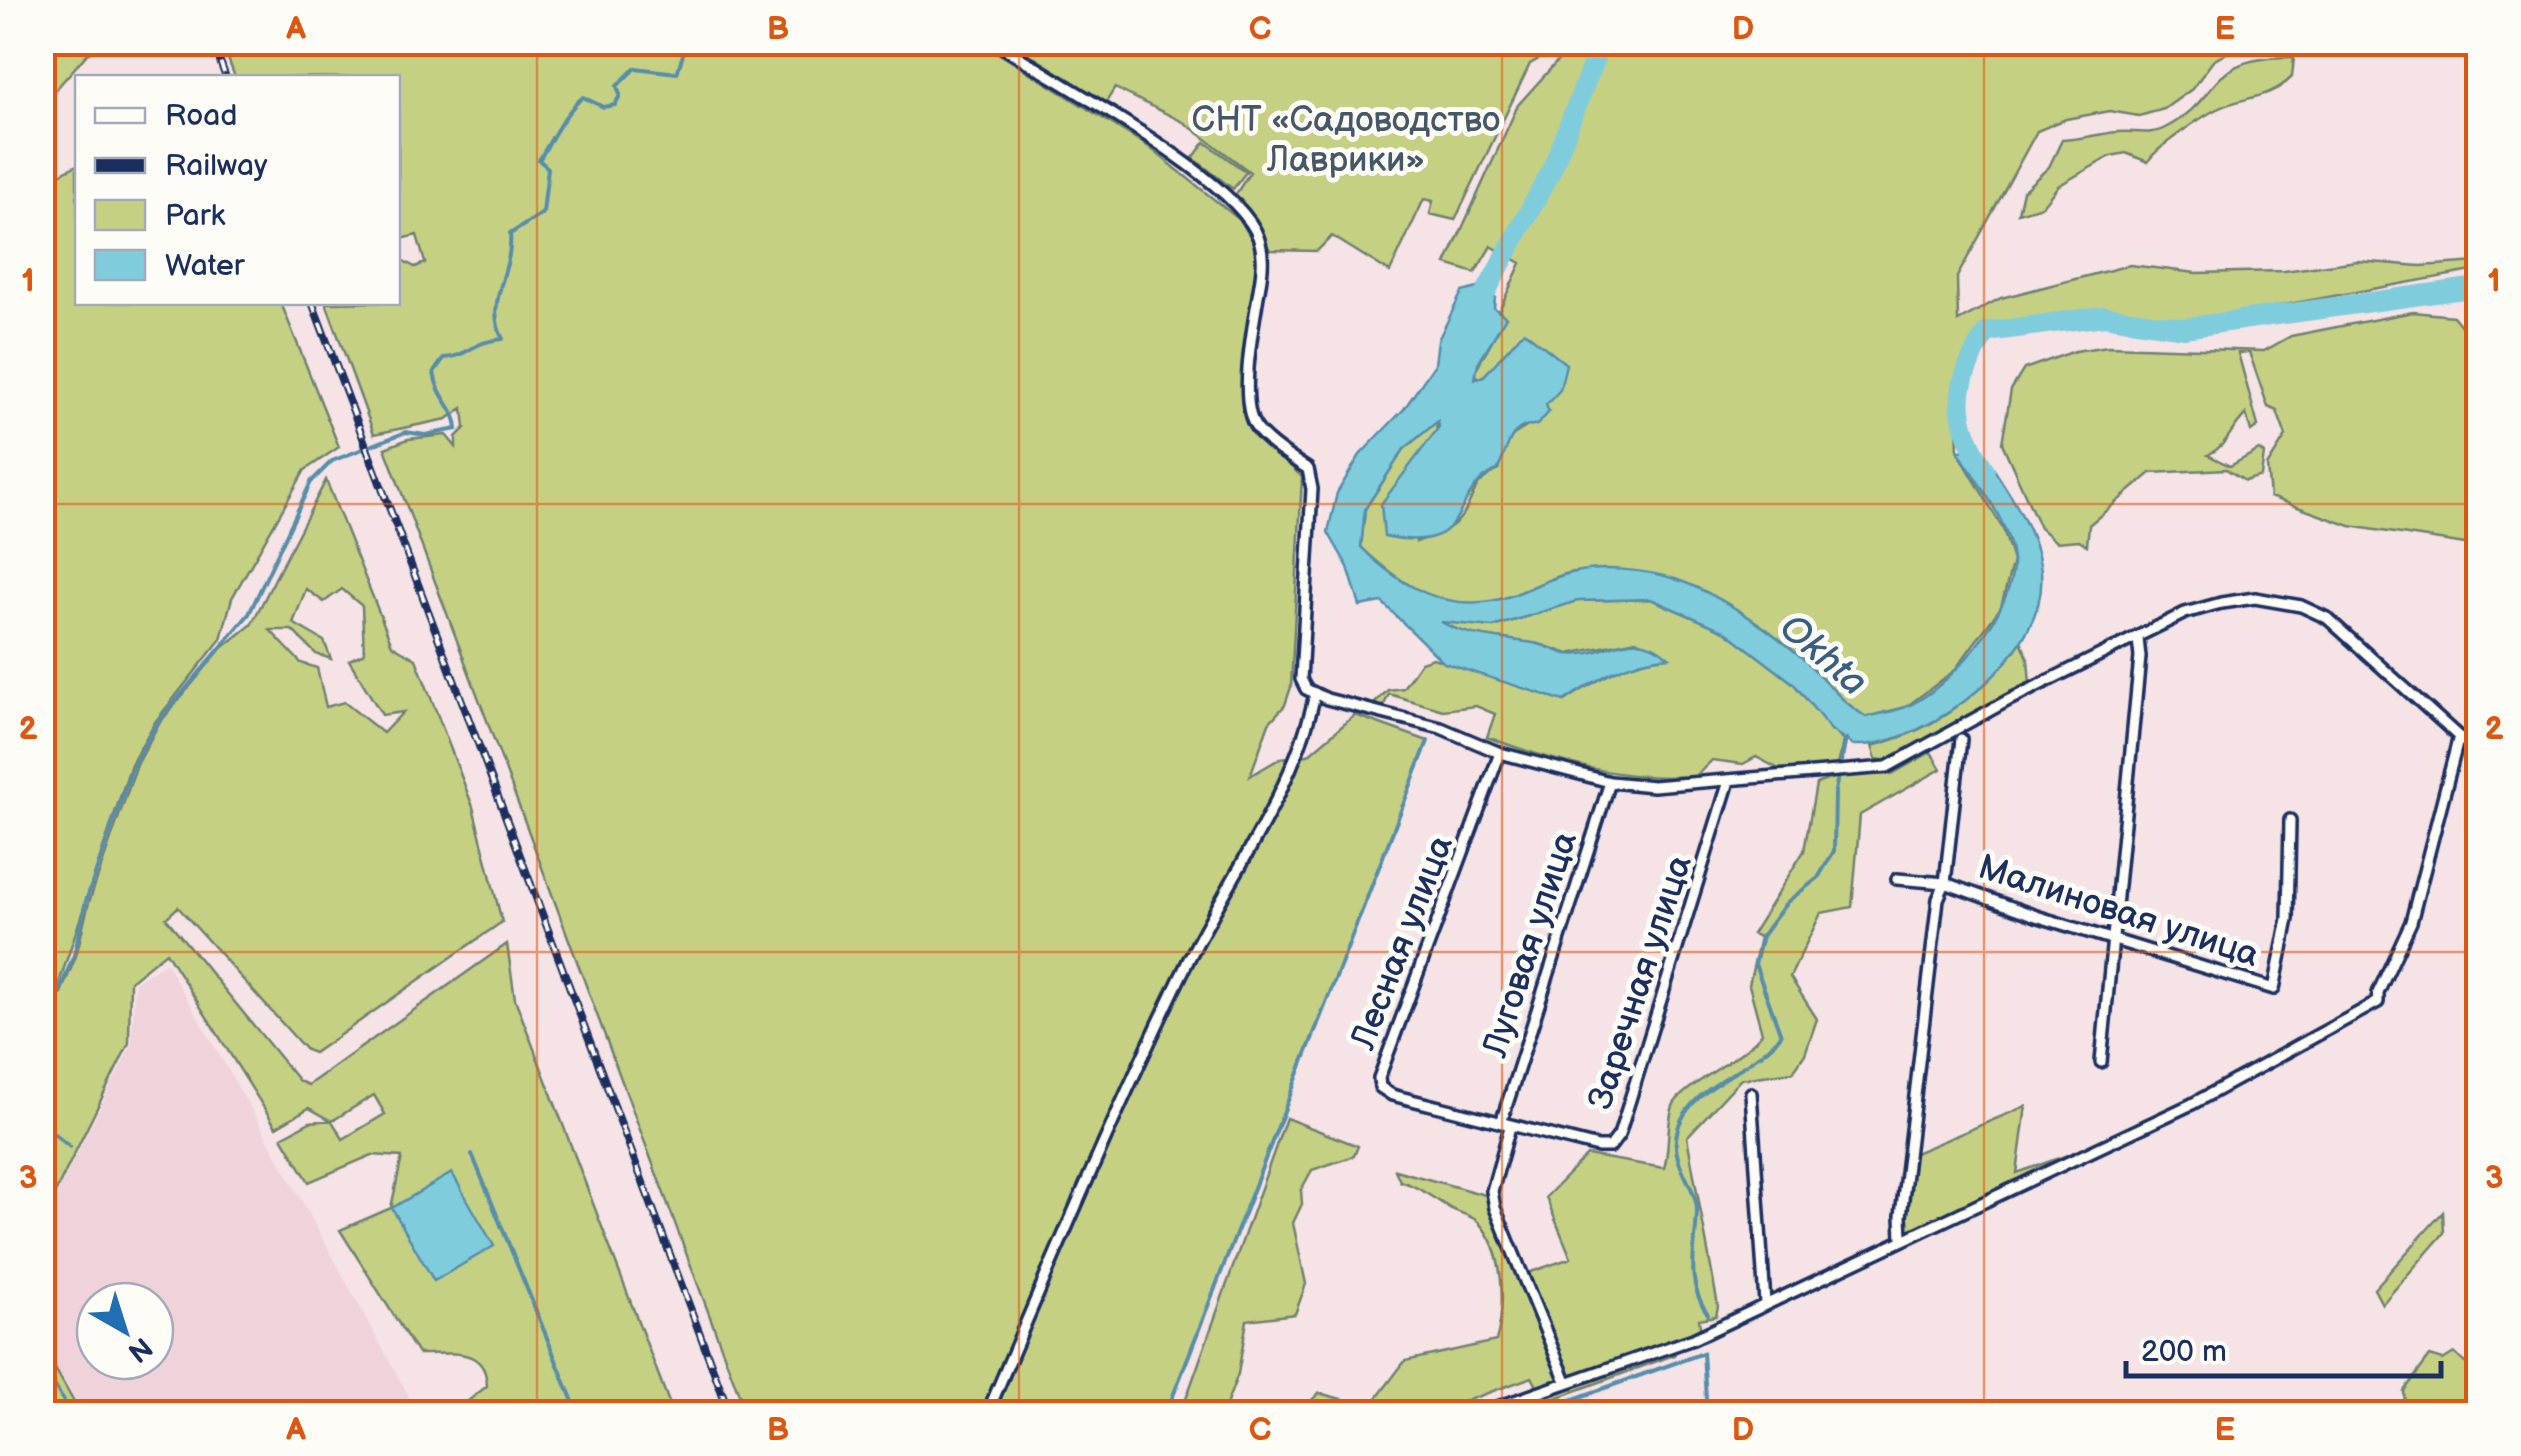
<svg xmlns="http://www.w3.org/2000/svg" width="2521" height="1456" font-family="'Balsamiq Sans',sans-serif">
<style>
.built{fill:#efd2da;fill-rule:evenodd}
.green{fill:#c5d083;stroke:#708070;stroke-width:2.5;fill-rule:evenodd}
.water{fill:#7fccdd;stroke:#578daa;stroke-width:2.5}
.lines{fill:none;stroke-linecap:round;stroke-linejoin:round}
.stream{stroke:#578daa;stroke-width:4}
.river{stroke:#7fccdd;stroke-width:20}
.street-casing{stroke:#1b2f5e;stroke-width:16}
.street{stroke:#fdfcf7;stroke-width:9}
.rail-casing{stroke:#1b2f5e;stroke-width:8}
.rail{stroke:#fdfcf7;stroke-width:4;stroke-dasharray:11;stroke-linecap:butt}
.grid{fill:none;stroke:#de5710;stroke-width:2.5;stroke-opacity:0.55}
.labels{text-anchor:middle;stroke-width:10;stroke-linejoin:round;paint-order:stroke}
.park-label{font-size:35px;fill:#465767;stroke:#fdfcf7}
.street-label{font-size:35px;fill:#1b2f5e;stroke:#fdfcf7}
.water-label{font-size:38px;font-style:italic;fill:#395e84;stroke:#fdfcf7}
.neatline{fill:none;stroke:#de5710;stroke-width:4}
.grid-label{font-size:32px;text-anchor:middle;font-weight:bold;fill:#de5710}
</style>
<rect width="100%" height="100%" fill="#f5e3e6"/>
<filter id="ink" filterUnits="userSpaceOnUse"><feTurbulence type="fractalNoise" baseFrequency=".01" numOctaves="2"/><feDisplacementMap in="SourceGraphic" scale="20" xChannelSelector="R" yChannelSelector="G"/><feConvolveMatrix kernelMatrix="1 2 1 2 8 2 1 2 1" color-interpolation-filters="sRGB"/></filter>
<g filter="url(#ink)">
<path class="built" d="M166,963L260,1125L418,1413H83L43,1344V1205L55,1198L132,1044L135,982ZM95,1301H155V1361H95Z"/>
<path class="green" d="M43,42H110V43L87,54L43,104Z
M222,43H982L1149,147L1241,221L1254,243L1258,270L1246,359V417L1252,429L1302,477L1291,687L1285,705L1269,723L1250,776L1281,758L1308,755L1355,715L1428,741L1166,1413H746L385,448L408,439L446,435L456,447V437L465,428L463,408L447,419L374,434L326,303L398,302V258L415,267L425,263L417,235L398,240V78L235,77Z
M1011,43H1549L1548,54L1530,64L1455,220L1430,214L1433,201L1424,199L1390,272L1332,236L1317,251L1270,250L1247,207L1234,197L1250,172L1185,123L1115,88L1106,102Z
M1562,43H2244L2213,61L2192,89L2164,109L2139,116L2109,111L2066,119L2037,131L1957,277L1958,321L2001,298L2130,265L2196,273L2284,271L2357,261L2421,266L2478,262V270L2184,323L2103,311L1985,330L1964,361L1956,395L1958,452L2003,529L2013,561L2001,607L1954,671L1906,707L1866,717C1821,688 1792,640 1744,615C1728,607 1588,570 1574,572C1550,576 1526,592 1503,599C1445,614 1401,586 1361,547L1365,509L1404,449L1438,420L1416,542C1428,538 1442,533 1453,525C1476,508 1465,485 1498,470L1507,439L1531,424L1491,369L1480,379L1474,373L1505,317L1499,311L1521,263L1491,246L1475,273L1446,264L1518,105L1562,56Z
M2294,57L2292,77C2268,101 2241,96 2215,110C2200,118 2153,150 2148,162L2126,153L2111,156L2058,186L2042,206L2018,213L2023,191L2049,167L2062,140C2081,139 2098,134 2117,132C2132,130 2149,136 2163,129C2226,98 2201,56 2294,57Z
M1205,142L1246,172L1233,189L1193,158Z
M77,165L78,302L281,303L339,447L305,470L232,598L221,639L155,722L131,764L43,1032L42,183Z
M2413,312L2453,316L2463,328L2468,347L2469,420L2473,434L2478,430V546L2350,526L2270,497L2267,466L2286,436L2277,411L2268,407L2249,352L2238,353L2258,426L2251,431L2246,414C2230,429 2228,445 2208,455L2230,466L2259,450L2264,454L2261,476L2245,481L2226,469L2151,473L2089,525L2087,545L2079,540L2056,542L2040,528L2002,443L2011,390L2024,369L2075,351L2108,346L2264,351L2291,336Z
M326,480L392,645L416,659L473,807L502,922L314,1053L306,1050L178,907L166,918L299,1081L308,1085L507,944L515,999L673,1413H453L487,1386C486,1344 447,1355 418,1354L340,1230L391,1208L402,1157L372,1155L309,1182L282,1137L310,1122L330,1120L309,1108L276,1127L166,952L130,981L129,1043L53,1197L43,1202V1037L76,956L89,902L136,767L158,725L220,650L251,625ZM306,589L324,602L342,589L362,606L364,653L349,660L382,715L403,712L383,733L344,702L326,707L317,668L301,663L270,630H292L316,654L331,659L324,641L293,623ZM374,1095L385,1114L343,1139L332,1121Z
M1651,599L1725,631L1793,683L1843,741L1838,766L1779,769L1756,757L1743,764L1712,760L1696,776C1625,782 1554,762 1487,737L1495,714L1476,706L1443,710L1389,694L1383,707L1374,704L1388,690L1403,688L1421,662L1433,658L1565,701C1595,681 1630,658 1668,657L1636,640L1569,654L1539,644L1468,634L1435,620L1493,627L1577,601Z
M2020,638L2028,658L2030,685L1889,761L1876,759L1872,746C1939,729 1982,694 2020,638Z
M1931,752L1941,769L1860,815L1852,907L1821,913L1790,977L1817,1019L1805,1054L1793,1072L1741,1079L1687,1137L1718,1306L1716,1316L1699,1319L1701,1335L1693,1339L1688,1334L1539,1390L1532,1377L1432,1413L1298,1414L1319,1393L1370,1407L1405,1361L1496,1341C1506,1306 1505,1248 1477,1221C1469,1214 1457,1213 1448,1207C1431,1197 1420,1187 1400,1181L1395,1170L1496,1198L1528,1273L1571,1258L1546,1197L1587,1155L1664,1168C1670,1149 1666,1126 1673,1106C1679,1088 1745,1057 1762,1033L1749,985L1760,937L1752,934L1804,851L1816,784L1838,776L1892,774Z
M2026,1106L2017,1173L2104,1142L1734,1314L1907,1231L1910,1155Z
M1286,1118L1358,1146L1354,1156L1312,1170L1301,1190L1302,1204L1293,1223L1306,1284L1295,1314L1247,1320L1238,1374L1223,1413H1181Z
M2443,1212L2444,1233L2382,1304L2374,1289Z
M43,1347L80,1413H52L43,1398Z
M1678,1348L1674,1355L1515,1413L1491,1414Z
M2454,1353L2465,1363L2478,1364V1413H2419L2405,1406L2404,1391L2430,1356L2443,1360Z"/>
<path class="water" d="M1477,288L1495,297L1494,308L1506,317L1478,363L1475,379L1484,376L1524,331L1566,364L1560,390L1546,405L1549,412L1537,425C1507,423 1509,451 1497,470C1446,493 1477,555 1384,536L1381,504L1439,427L1438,421L1404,449L1365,509L1361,547C1399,586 1448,614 1504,598C1528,591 1551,576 1576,572C1604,566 1647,570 1675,579C1717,593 1765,626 1799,655C1823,676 1838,700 1866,717C1878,714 1892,712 1903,708C1948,692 2016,609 2013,560C2010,522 1977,483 1958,451L1981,449C2003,485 2033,523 2040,565C2056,648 1930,748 1853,745L1831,730L1793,683L1725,631L1651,599L1577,601L1493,627L1441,622C1471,639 1505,637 1538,644C1548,646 1557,652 1567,654C1607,659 1630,622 1669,657C1631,658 1596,680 1564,701L1444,663L1382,602L1360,606L1348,567L1328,532L1337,493L1360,455L1404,409L1435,364L1438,340L1462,292Z
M452,1173L494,1246L434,1281L392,1208Z"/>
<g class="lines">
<path class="stream" d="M42,1034L74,955L86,901L133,766L157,723L249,614L311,482L332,461L406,432L425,435L457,429C456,407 437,398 434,372L444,358C468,357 472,341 503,339C483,303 514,270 510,234L543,213L548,168L539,160C552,139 564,113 583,97L603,107L615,105L620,95L617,86L635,68L677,73L687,42
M42,1124L70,1147
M472,1154L578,1414
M1708,1314C1684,1281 1696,1250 1697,1211C1697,1187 1673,1166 1676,1139C1680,1088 1753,1072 1781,1035L1755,964L1762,936L1787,902L1818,878L1834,851L1835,791L1846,739
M42,1364L71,1414
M1166,1414L1428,741
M1532,1414L1703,1353L1707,1414"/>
<path class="river" d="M1473,316L1552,169L1601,42
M1985,470C1951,417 1953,383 1987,332L2104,316L2184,328L2478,287"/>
<g class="street-casing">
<path id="street" d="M995,42C1057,83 1223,170 1255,230C1265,249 1263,269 1259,290C1254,322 1238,398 1255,426C1265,442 1292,459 1308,469L1312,489L1301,679L1306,689L1327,699L1441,728L1500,753L1610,782L1653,786L1887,767L2007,701L2185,613L2221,603L2255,598L2301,606L2327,618L2478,754
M1500,753L1379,1078L1380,1087L1392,1095L1598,1147H1610L1619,1135L1729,781
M1897,879L1945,883L2036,916L2274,989L2288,919L2290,820
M2101,1062L2140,657L2138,639
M1751,1093L1765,1303
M1501,1123L1610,782
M1510,1127L1492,1191L1495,1208L1566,1381
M1902,1237L1901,1216L1938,899L1945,883L1961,739
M987,1414C1052,1261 1116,1109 1188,961C1230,877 1297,785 1315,693
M1477,1414L1693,1339L2192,1104L2378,1002V993L2411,922L2458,740"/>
</g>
<use href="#street" class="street"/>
<g class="rail-casing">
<path id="rail" d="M213,42L226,78
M312,302L730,1414"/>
</g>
<use href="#rail" class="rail"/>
</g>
</g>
<path class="grid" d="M537,42V1414M1019,42V1414M1502,42V1414M1984,42V1414M42,504H2478M42,952H2478"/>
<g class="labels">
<g class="park-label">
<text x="1346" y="131">СНТ «Садоводство<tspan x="1346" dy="40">Лаврики»</tspan></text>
</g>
<g class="street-label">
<text transform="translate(2119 910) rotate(18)" y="12">Малиновая улица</text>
<text transform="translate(1401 942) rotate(-69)" y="12">Лесная улица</text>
<text transform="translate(1529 944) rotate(-72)" y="12">Луговая улица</text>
<text transform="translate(1639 982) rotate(-72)" y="12">Заречная улица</text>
</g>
<g class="water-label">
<text transform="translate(1824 654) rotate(41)" y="13">Okhta</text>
</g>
</g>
<rect width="2521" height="1456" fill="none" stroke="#fdfcf7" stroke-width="110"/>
<rect x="75" y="75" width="325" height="230" fill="#fdfcf7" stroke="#a3aaba" stroke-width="2.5"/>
<rect x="95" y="108" width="50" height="15" fill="#fdfcf7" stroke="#a3aaba" stroke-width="2.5"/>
<text x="165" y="125" font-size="30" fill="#1b2f5e">Road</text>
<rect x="95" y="158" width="50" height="15" fill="#1b2f5e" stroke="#a3aaba" stroke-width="2.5"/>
<text x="165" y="175" font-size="30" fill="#1b2f5e">Railway</text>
<rect x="95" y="200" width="50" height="30" fill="#c5d083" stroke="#a3aaba" stroke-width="2.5"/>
<text x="165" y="225" font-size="30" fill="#1b2f5e">Park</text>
<rect x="95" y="250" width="50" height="30" fill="#7fccdd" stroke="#a3aaba" stroke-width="2.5"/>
<text x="165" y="275" font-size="30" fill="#1b2f5e">Water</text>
<g transform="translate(125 1331) rotate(141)"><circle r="48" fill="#fdfcf7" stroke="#a3aaba" stroke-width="2.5"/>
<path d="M0-8L18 38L0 25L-18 38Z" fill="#1f6fb2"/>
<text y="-15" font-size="28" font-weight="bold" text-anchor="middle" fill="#1b2f5e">N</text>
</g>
<path d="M2126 1361v15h315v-15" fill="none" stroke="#1b2f5e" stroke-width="5"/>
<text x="2141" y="1361" font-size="30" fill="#1b2f5e" stroke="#fdfcf7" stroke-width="8" paint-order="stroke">200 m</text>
<rect x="55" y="55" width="2411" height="1346" class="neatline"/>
<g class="grid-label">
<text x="296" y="39">A</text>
<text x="778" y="39">B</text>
<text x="1260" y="39">C</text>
<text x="1743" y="39">D</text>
<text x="2225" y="39">E</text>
<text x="28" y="291">1</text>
<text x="2494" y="291">1</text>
<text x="28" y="739">2</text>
<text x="2494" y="739">2</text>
<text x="28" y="1188">3</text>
<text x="2494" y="1188">3</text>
<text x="296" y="1440">A</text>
<text x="778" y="1440">B</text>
<text x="1260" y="1440">C</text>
<text x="1743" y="1440">D</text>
<text x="2225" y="1440">E</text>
</g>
</svg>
